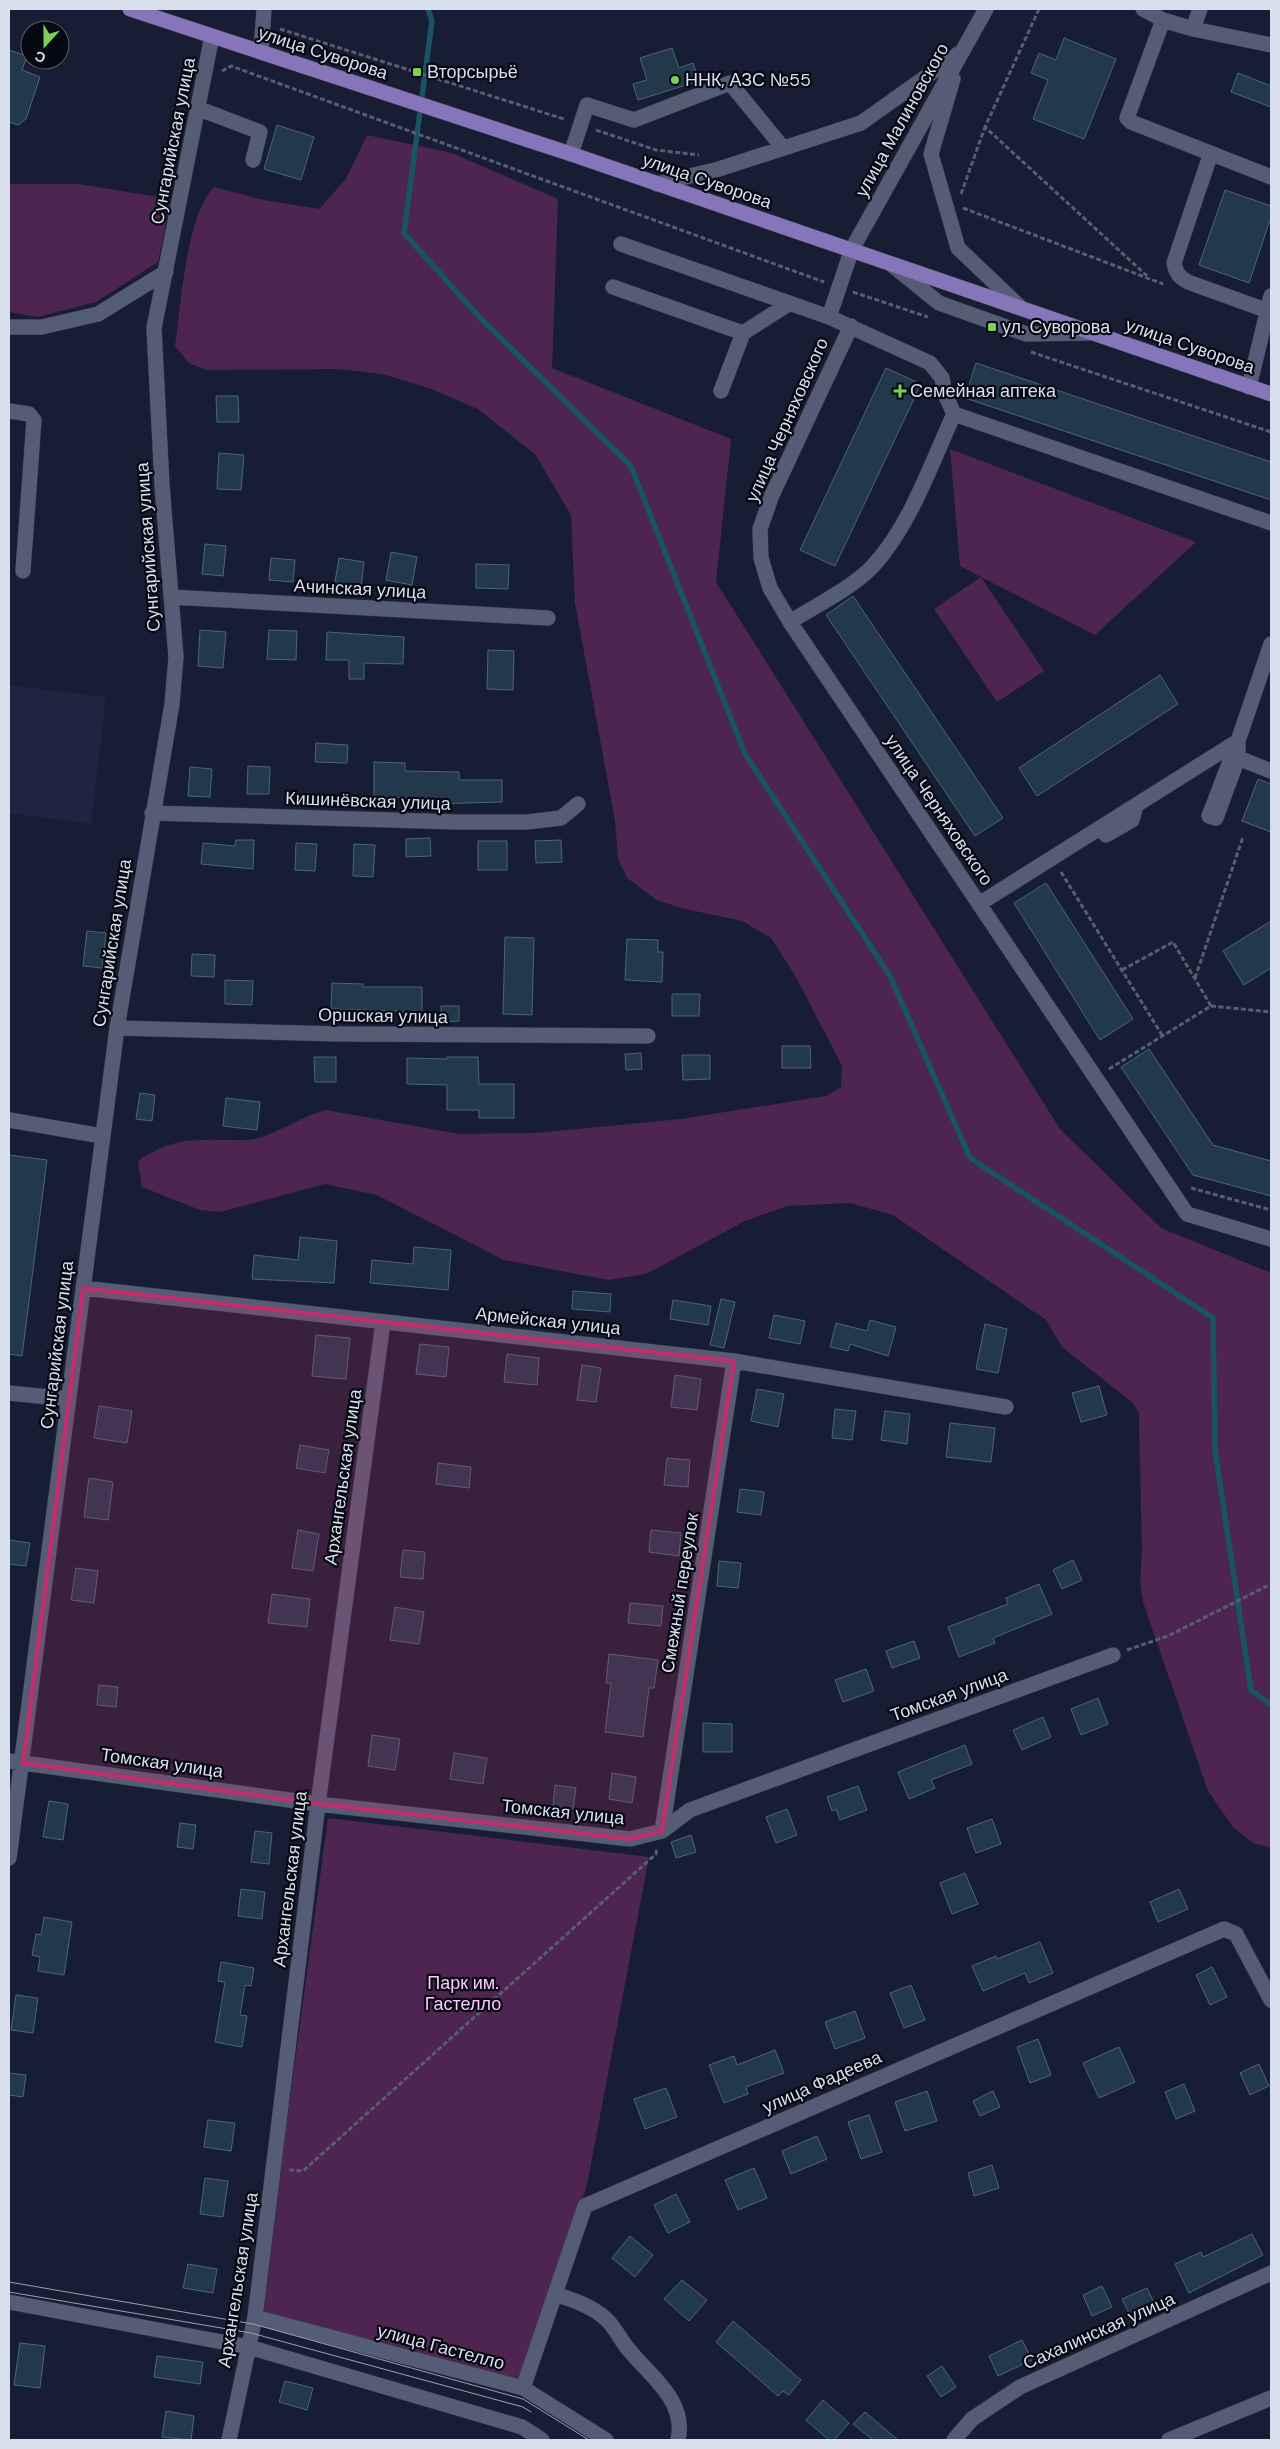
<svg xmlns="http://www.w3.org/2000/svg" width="1280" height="2449" font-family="'DM Sans',sans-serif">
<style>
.built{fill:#1e2541}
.green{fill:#4e2550}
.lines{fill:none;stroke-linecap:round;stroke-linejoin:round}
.stream{stroke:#185463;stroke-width:5.5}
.building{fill:#22384b;stroke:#4d6579}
.minor-casing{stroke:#333749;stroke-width:16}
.major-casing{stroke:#333749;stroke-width:16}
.path{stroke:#585e72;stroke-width:3;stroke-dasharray:5 2.5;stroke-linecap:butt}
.minor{stroke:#555d76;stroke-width:15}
.major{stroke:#8675b9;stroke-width:15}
.tram{stroke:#9ba1b2;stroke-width:1}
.marked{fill:#c42c6a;fill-opacity:0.2;stroke:#c42c6a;stroke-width:4;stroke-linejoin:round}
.poi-dot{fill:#7ad156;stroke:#060812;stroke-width:2}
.labels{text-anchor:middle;stroke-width:4.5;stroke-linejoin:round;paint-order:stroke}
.street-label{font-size:18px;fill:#dadfee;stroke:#060812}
.poi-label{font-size:18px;fill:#dadfee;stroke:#060812;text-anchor:start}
.park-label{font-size:18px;fill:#f8c9fa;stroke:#060812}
</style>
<rect width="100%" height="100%" fill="#171d33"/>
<path class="built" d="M9,685L106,697L91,824L9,813Z"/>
<path class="green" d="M367,135L452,153L558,199L552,368L731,439L716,582L1060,1129L1161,1228L1271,1273V1848L1253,1843L1233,1827L1208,1791L1143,1602L1140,1581L1142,1551L1139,1422V1413L1133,1403L1063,1348L1046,1320L893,1215L850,1203L787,1206L745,1221L646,1274L608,1280L504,1260L377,1195L325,1184L220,1212L200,1210L142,1187L138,1161C168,1140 189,1139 225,1140C236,1140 248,1141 259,1138C282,1131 302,1116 326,1110L459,1134L536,1133L681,1119L826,1096L841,1087L842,1066L796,977L771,938L742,921L681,908L657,900L627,878L618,859L615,821L575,603L571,515L535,454L478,409L429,388L382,374L338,369L206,370L189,363L175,346C181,305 186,216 214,187L264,200L319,209L346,179Z
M9,184H78L171,199L158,262L96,302L38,317L9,312Z
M950,449L1196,542L1095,635L981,577L1044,671L997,702L934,609L981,577L960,566Z
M328,1818L649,1857L587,2185L519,2382L261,2312Z"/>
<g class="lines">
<path class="stream" d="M428,9L432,21L404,233L481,319L631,466L745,754L890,976L970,1158L1213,1318L1215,1450L1251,1690L1271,1705"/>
</g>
<path class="building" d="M1064,38L1116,59L1084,139L1033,119L1048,80L1031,73L1039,53L1056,60Z
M672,48L679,68L693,63L699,81L638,100L633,84L647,80L640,58Z
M9,50L27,56L22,70L40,77L26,119L18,125L9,122Z
M1238,73L1271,86V107L1231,92Z
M277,125L314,137L301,180L264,169Z
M1225,190L1271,206V217L1249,283L1199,265Z
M976,363L1271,462V500L965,398Z
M886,368L921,384L835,566L800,550Z
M216,396H238L239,422H217Z
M219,453L244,455L241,490L217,489Z
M205,544L226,546L223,576L202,574Z
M391,552L417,557L412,585L386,580Z
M271,558L295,560L293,582L269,580Z
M339,558L364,562L361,586L335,582Z
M476,564L509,565L508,589L476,588Z
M853,596L1003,818L975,836L826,615Z
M200,630L226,632L223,668L198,666Z
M269,630L297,631L296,660L267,659Z
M327,632L404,637L403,664L364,663V679H349V660H326Z
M488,650L514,651L513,690L487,689Z
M1160,675L1178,704L1037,796L1019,768Z
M316,743L348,745L347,763L315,762Z
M374,762L405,763V771L459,772V780H502V802L432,804V798L374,797Z
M248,766L270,767L269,794H247Z
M190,767L212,769L210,797L188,796Z
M1258,779L1271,784V832L1242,821Z
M430,838L431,856L406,857V839Z
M236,840H254L253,869L201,864L203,843L235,846Z
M561,840L562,862L536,863L535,841Z
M478,841H507V870H478Z
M296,843L317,844L315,871L295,870Z
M354,844L375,845L373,877L353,876Z
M1046,883L1133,1019L1100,1040L1014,903Z
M1271,921V968L1244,985L1223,951Z
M87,931L106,933L102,968L83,966Z
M505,937L534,938L532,1015L503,1014Z
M627,939L658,940V952H663L662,982L625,980Z
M192,954L215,955L214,977L191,976Z
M225,980L253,981L252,1005L225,1004Z
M332,983L363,984V987H422V1012L331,1009Z
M672,994H700L699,1016H672Z
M441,1006H459V1021L441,1022Z
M782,1046H810L811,1068H782Z
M1149,1049L1213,1145L1271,1161V1196L1193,1175L1121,1067Z
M641,1053L642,1069L626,1070L625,1054Z
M682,1055H710V1079L683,1080Z
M314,1057H336V1082H315Z
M447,1057H478L479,1084H514V1118H479V1110H447V1085L407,1084V1058L447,1059Z
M140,1093L155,1095L152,1121L136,1119Z
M226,1098L260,1102L257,1130L223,1126Z
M9,1155L47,1160L22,1356L9,1354Z
M300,1237L337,1241L334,1283L252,1279L254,1255L298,1260Z
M414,1247L451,1250L448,1290L370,1283L372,1260L413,1264Z
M573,1291L611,1294L610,1312L572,1309Z
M721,1299L735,1302L724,1348L710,1345Z
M673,1300L711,1306L708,1325L670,1319Z
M774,1315L805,1321L800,1344L769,1338Z
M870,1320L896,1327L888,1356L850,1344L848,1351L830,1347L836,1323L867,1331Z
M985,1324L1007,1329L998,1373L976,1369Z
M316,1335L350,1338L346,1379L312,1376Z
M420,1344L449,1347L446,1377L416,1374Z
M507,1354L539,1358L537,1385L504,1382Z
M582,1365L601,1368L596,1402L577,1400Z
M675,1375L701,1379L697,1410L671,1407Z
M1099,1386L1107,1415L1081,1422L1072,1393Z
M757,1389L784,1394L778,1427L751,1421Z
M99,1406L132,1411L127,1443L94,1438Z
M835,1409L856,1411L852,1440L832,1438Z
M885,1411L910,1414L907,1444L881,1440Z
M950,1423L995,1428L991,1462L946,1457Z
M300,1445L329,1450L325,1473L296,1468Z
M667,1458L690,1460L688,1487L664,1485Z
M438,1463L471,1467L469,1488L436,1484Z
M89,1478L113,1482L108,1520L84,1517Z
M740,1489L764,1492L761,1515L737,1512Z
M298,1530L319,1534L313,1571L292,1568Z
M651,1530L681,1533L679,1556L649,1552Z
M9,1540L30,1543L26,1566L9,1564Z
M403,1550L425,1552L423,1579L400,1577Z
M1073,1560L1082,1580L1062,1589L1053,1570Z
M719,1561L741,1563L738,1588L717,1586Z
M76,1568L98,1571L94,1603L71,1600Z
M1039,1584L1052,1614L993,1638L995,1643L959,1657L948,1627L1008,1604L1006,1598Z
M272,1594L310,1599L307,1627L268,1623Z
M630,1603L663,1606L661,1626L628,1623Z
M395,1607L424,1612L419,1644L390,1640Z
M914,1641L920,1658L892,1668L886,1651Z
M609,1654L658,1660L654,1688H649L643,1737L605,1732L611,1683H606Z
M866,1669L874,1691L843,1702L835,1680Z
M99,1685L118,1687L116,1707L97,1705Z
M1098,1698L1108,1724L1081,1735L1071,1709Z
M1043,1717L1051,1737L1022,1750L1013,1730Z
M703,1723L732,1724V1752H703Z
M372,1735L400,1739L395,1770L368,1766Z
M965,1745L972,1764L931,1780L935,1788L909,1799L898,1772Z
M454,1753L487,1758L483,1784L450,1779Z
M612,1773L636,1777L632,1803L609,1799Z
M555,1785L576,1788L573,1809L553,1806Z
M858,1786L867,1810L840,1820L836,1809L832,1811L827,1797Z
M49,1801L68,1804L63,1840L43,1837Z
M787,1809L797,1835L776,1843L766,1817Z
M992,1819L1001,1844L976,1853L967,1828Z
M180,1823L196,1825L193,1849L177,1847Z
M255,1831L272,1833L269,1864L251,1862Z
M691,1835L696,1852L676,1858L671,1842Z
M965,1873L978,1904L952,1914L940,1883Z
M241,1889L265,1892L262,1919L238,1916Z
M1179,1889L1188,1909L1158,1922L1150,1902Z
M44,1917L72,1922L64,1975L38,1971L40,1957L32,1955L36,1934L41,1935Z
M1040,1942L1053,1973L1029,1983L1025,1973L983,1991L972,1966L996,1956L997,1959Z
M221,1962L254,1968L251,1986L245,1985L240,2015L247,2016L242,2047L215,2042L225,1982L218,1981Z
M1212,1967L1227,1997L1210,2005L1196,1975Z
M911,1985L925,2020L904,2028L890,1993Z
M16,1995L38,1998L33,2033L11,2030Z
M855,2011L865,2038L835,2049L825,2022Z
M1038,2039L1051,2075L1030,2083L1017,2047Z
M1119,2047L1135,2082L1099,2098L1083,2063Z
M775,2050L784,2073L746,2087L748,2094L724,2103L709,2065L734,2056L737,2065Z
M1259,2064L1269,2086L1250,2095L1240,2073Z
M9,2073L26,2075L23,2097L9,2095Z
M1184,2084L1195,2111L1176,2119L1165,2092Z
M666,2088L677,2117L645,2129L634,2099Z
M927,2091L937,2121L905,2131L895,2102Z
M993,2091L1000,2107L980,2116L973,2101Z
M869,2115L882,2152L861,2159L848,2122Z
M208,2120L235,2123L231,2151L204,2147Z
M817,2136L827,2159L791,2174L782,2151Z
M992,2165L999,2188L974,2196L968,2173Z
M754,2168L767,2198L738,2210L725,2180Z
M205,2178L228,2181L223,2217L200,2214Z
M676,2194L690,2222L668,2233L654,2205Z
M1252,2234L1263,2255L1189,2293L1175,2264L1201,2252L1203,2257Z
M630,2236L653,2255L635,2277L612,2258Z
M188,2264L217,2269L213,2293L183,2288Z
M682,2280L707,2300L689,2321L664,2299Z
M1102,2286L1112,2307L1092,2316L1083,2295Z
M1147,2288L1157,2309L1133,2321L1122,2299Z
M733,2321L801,2380L789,2395L783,2391L778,2396L716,2342Z
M1022,2340L1032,2360L998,2376L989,2356Z
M20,2343L45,2346L40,2388L14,2385Z
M157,2356L203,2362L200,2384L154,2377Z
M942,2366L956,2387L941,2397L927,2376Z
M285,2381L313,2388L307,2410L279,2402Z
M823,2400L849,2423L834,2440H829L806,2420Z
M166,2411L194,2416L191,2440L162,2437Z
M865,2412L898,2440H873L853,2424Z"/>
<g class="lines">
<g class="minor-casing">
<path id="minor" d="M1143,9L1163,20
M1193,29L1200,9
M1271,45L1193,29L1163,20L1127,118L1131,122L1271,177
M261,52L264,9
M953,79L931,154L958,248L1020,307
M197,108L260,132L253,160
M1211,153L1174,263C1176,273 1179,277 1188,282L1268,311
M571,154L587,105L634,120L730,83L783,148
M657,184L719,169L861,123L958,54
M621,244L829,317
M892,265L939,303L1026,334L1091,333
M613,287L743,333
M851,326L772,495L760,529L761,558L770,588L790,622L1187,1214L1271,1239
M9,327H42L98,314L166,272
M1249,387L1271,296
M721,391L743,333L790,303
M9,411L29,414L34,420L23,571
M954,414L945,394L942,378L930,363L829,317L852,249L986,9
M171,597L548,618
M790,622C815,606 852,588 873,566C910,526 931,464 954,414L1271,523
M1238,741V758L1216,818L1209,816L1231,759L1238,758L1271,771
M152,813L457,822H527L561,818L578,804
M1106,835L1132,820L1136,805
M979,904L1238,741L1271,644
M117,1028L339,1034L648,1036
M9,1120L102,1136
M83,1288L734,1361L1006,1407
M9,1393L69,1399
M9,1761L318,1804L630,1839L662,1831L690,1810L1113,1655
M662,1831L734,1361
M9,1858L117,1028L172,704L176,657L162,485L154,328L212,36
M555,2294C573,2300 592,2306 606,2319C615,2327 621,2341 629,2350C651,2377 687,2401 678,2440
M9,2302L249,2347L522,2427L542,2440
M255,2317L523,2388L606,2440
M523,2388L585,2206L1224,1929L1236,1934L1271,2000
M229,2440L255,2317L318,1804L383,1322
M954,2440L972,2419L1020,2387L1271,2273
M1169,2440L1271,2398"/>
</g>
<g class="major-casing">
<path id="major" d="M130,9L571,154L1271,394"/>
</g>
<path class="path" d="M1039,9L985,127L1147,276
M280,29L564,119
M222,71L231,66L824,282
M596,130L656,150L699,155
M961,194L985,127
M963,208L1163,284
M853,292L928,317
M1031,352L1271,432
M1061,872L1162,1035
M1195,978L1243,837
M1211,1006L1271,1012
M1109,1069L1211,1006L1173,942L1122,970
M1191,1188L1271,1210
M1127,1650L1168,1636L1271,1584
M289,2170L303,2171L656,1854L657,1848"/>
<use href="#minor" class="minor"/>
<use href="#major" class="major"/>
<path class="tram" d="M9,2282L253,2324L523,2399L589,2440
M9,2292L251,2333L523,2407L531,2412"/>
</g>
<path class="marked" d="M83,1288L734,1361L662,1831L630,1839L318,1804L23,1763Z"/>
<g class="poi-dot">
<rect x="412" y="67" width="10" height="10" rx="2.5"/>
<circle cx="675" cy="80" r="5"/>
<rect x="987" y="322" width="10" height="10" rx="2.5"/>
<path d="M897.5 383.5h5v5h5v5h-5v5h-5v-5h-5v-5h5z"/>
</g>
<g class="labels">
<g class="street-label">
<text transform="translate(323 53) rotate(18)" y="6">улица Суворова</text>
<text transform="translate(902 120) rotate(-61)" y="6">улица Малиновского</text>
<text transform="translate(173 141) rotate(-79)" y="6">Сунгарийская улица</text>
<text transform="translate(707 181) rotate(19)" y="6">улица Суворова</text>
<text transform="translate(1190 346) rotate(19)" y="6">улица Суворова</text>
<text transform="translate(787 420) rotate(-66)" y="6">улица Черняховского</text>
<text transform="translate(148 547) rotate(-94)" y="6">Сунгарийская улица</text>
<text transform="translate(360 589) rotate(3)" y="6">Ачинская улица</text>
<text transform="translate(368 801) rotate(2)" y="6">Кишинёвская улица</text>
<text transform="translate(939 810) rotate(56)" y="6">улица Черняховского</text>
<text transform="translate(112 943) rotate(-81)" y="6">Сунгарийская улица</text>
<text transform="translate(383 1016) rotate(1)" y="6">Оршская улица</text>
<text transform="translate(548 1321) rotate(6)" y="6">Армейская улица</text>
<text transform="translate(57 1345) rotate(-83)" y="6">Сунгарийская улица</text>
<text transform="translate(343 1477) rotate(-82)" y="6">Архангельская улица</text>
<text transform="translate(680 1593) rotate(-81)" y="6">Смежный переулок</text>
<text transform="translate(949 1695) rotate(-20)" y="6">Томская улица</text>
<text transform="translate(162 1763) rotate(8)" y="6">Томская улица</text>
<text transform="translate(563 1812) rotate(6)" y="6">Томская улица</text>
<text transform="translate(290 1879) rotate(-83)" y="6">Архангельская улица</text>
<text transform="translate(822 2082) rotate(-24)" y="6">улица Фадеева</text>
<text transform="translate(238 2280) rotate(-81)" y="6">Архангельская улица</text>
<text transform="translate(1099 2331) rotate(-24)" y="6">Сахалинская улица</text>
<text transform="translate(441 2347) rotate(15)" y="6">улица Гастелло</text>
</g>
<g class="poi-label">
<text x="427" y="78">Вторсырьё</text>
<text x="685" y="86">ННК, АЗС №55</text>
<text x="1002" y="333">ул. Суворова</text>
<text x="910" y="397">Семейная аптека</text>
</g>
<g class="park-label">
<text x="463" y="1989">Парк им.<tspan x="463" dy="21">Гастелло</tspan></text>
</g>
</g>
<rect width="1280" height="2449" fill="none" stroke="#dadfee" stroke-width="20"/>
<g transform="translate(45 45) rotate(201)"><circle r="24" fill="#060812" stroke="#5b5e6a"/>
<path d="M0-4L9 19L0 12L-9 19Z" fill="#7ad156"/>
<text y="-8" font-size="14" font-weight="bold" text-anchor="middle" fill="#dadfee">С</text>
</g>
</svg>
